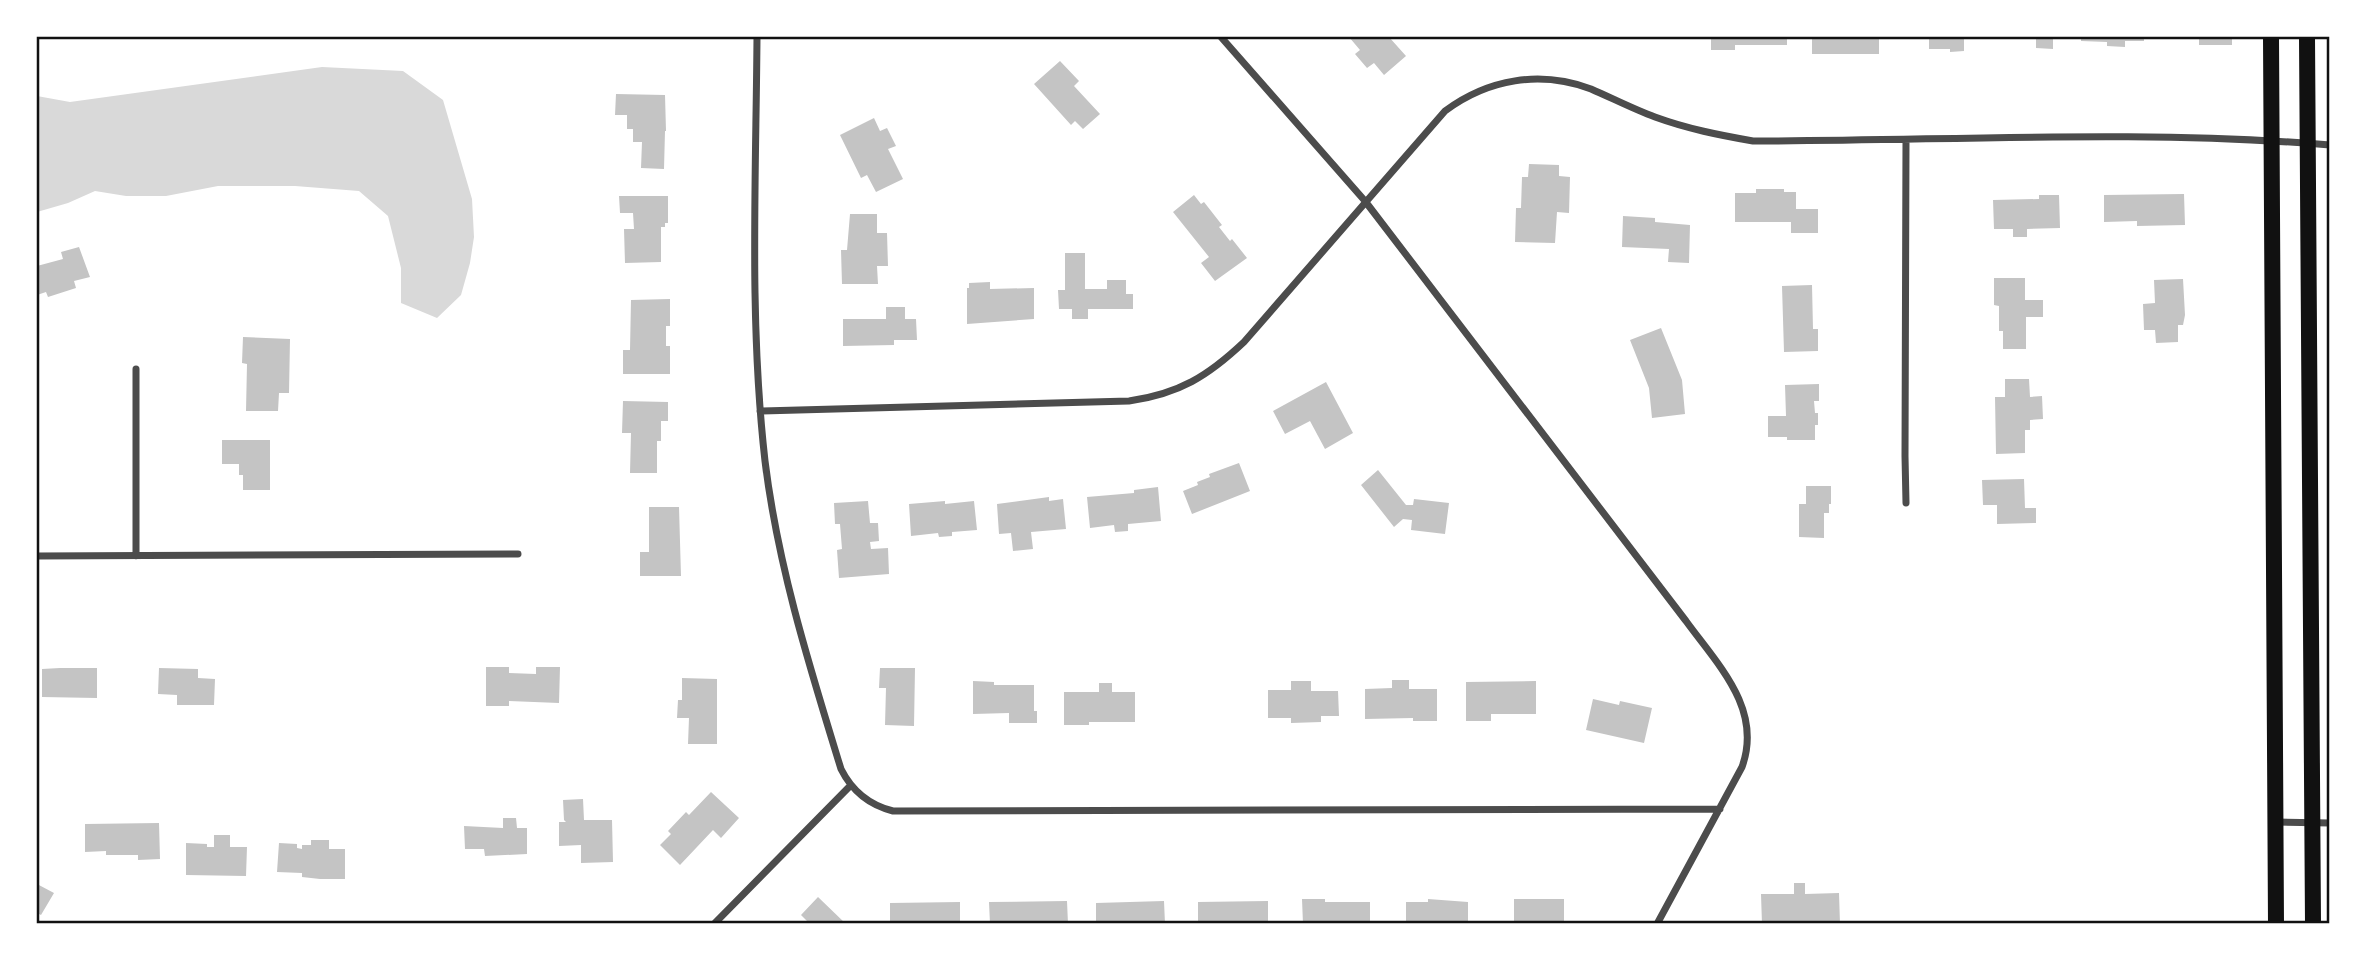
<svg xmlns="http://www.w3.org/2000/svg" width="2367" height="961" font-family="'Space Grotesk',sans-serif">
<style>
.water{fill:#d9d9d9}
.building{fill:#c4c4c4}
.lines{fill:none;stroke-linecap:round;stroke-linejoin:round}
.minor{stroke:#4c4c4c;stroke-width:7}
.primary{stroke:#111;stroke-width:16}
.neatline{fill:none;stroke:#111;stroke-width:2.5}
</style>
<rect width="100%" height="100%" fill="#fff"/>
<path class="water" d="M322,67L403,71L443,100L472,199L474,237L470,263L461,295L437,318L401,303V268L388,216L359,191L295,186H218L166,196H126L95,191L68,203L37,212V96L70,102Z"/>
<path class="building" d="M1349,37H1389L1406,56L1384,75L1374,63L1367,68L1355,54L1360,50Z
M1711,37H1787V45H1735V50H1711Z
M1812,37H1879V54H1812Z
M1929,37H1964V51L1950,52V49H1929Z
M2036,37H2053V49L2036,48Z
M2081,37H2144V41H2125V47L2107,46V42L2081,41Z
M2199,37H2232V45H2199Z
M1060,61L1079,81L1074,86L1100,114L1083,129L1075,121L1071,125L1034,84Z
M616,94L665,95L666,131H665L664,169L641,168L642,142H633V129H627V115H615Z
M874,118L880,131L887,128L896,146L888,149L903,179L876,192L867,175L861,178L840,135Z
M1529,164L1559,165V176L1570,177L1569,213L1557,212L1555,243L1515,242L1516,208H1521L1522,177H1528Z
M1756,189H1784V192H1796V209H1818V233H1791V222H1735V193H1756Z
M2184,194L2185,225L2137,226V221L2104,222V195Z
M1194,195L1201,204L1204,202L1222,225L1219,227L1230,241L1232,239L1247,258L1215,281L1201,263L1209,257L1173,212Z
M2039,195H2059L2060,228L2027,229V237H2013V229H1994L1993,200L2039,199Z
M619,196H668V223H665V227H661V262L625,263L624,229H634L633,213H620Z
M850,214H877V233H887L888,266H877L878,284H842L841,250H847Z
M1623,216L1655,218V222L1690,225L1689,263L1668,262L1669,249L1622,247Z
M79,247L90,277L74,281L76,288L48,297L46,292L37,295V266L63,259L61,252Z
M1065,253H1085V289H1107V280H1126V294H1133V309H1088V319H1072V309H1059L1058,290H1065Z
M1994,278H2025V300H2043V317H2026V349H2003V331H1999V306L1994,305Z
M2183,279L2185,315L2183,325H2178V342L2156,343L2155,330H2144L2143,304L2155,303L2154,280Z
M990,282V289L1034,288V319L967,324V288H969V283Z
M1812,285L1813,329H1818V351L1784,352L1782,286Z
M670,299V326H666V346H670V374H623V350H630L631,300Z
M886,307H905V319H916L917,340H894V345L843,346V319H886Z
M1661,328L1682,380L1685,414L1652,418L1649,388L1630,340Z
M243,337L290,339L289,393H279L278,411H246L247,364L242,363Z
M2005,379H2029L2030,397L2042,396L2043,419L2030,420V430H2025V453L1996,454L1995,397H2005Z
M1326,382L1353,433L1325,449L1310,421L1285,434L1273,411Z
M1819,384V401H1814L1815,413H1818V425H1815V440H1787V437H1768V416H1786L1785,385Z
M623,401L668,402V421H661V441H657V473H630L631,433H622Z
M222,440H270V490H243V475H239V464H222Z
M1239,463L1250,491L1192,514L1183,491L1198,485L1197,482L1210,477L1209,474Z
M1378,470L1406,505H1413L1414,499L1449,503L1445,534L1411,530L1412,520L1403,519L1394,527L1361,485Z
M2024,479L2025,508H2036V523L1997,524V505H1983L1982,480Z
M1806,486H1831V504H1829V513H1824V538L1799,537V504H1806Z
M1158,487L1161,521L1128,524V531L1115,532L1114,525L1090,528L1087,497L1134,493V490Z
M1049,497V501L1063,499L1066,529L1031,532L1033,549L1013,551L1011,533L999,534L997,504Z
M868,501L870,523H878L879,541L870,542L871,549L888,548L889,574L839,578L837,550L842,549L840,524H835L834,503Z
M945,501V504L974,501L977,530L952,532V536L939,537L938,533L911,536L909,504Z
M649,507H679L681,576H640V552H649Z
M486,667H509V673L536,674V667H560L559,703L509,701V706H486Z
M60,668H97V698L42,697V669Z
M159,668L198,669V678L215,679L214,705H177V695L158,694Z
M880,668H915L914,726L885,725L886,688H879Z
M682,678L717,679V744H688L689,718H677L678,700H682Z
M1392,680H1409V689H1437V721H1413V718L1365,719V689L1392,688Z
M973,681L994,682V685H1034V711H1037V723H1009V713L973,714Z
M1291,681H1311V691H1338L1339,716H1321V722L1291,723V718H1268V690H1291Z
M1536,681V714H1491V721H1466V682Z
M1099,683H1112V692H1135V722H1089V725H1064V692H1099Z
M1593,699L1619,705L1620,701L1652,708L1644,743L1586,730Z
M711,792L739,818L721,838L713,830L680,865L660,845L671,834L668,831L686,812L689,815Z
M583,799L584,820H612L613,862L581,863V845L559,846V822H566L564,820L563,800Z
M503,818H516L517,828H527V854L485,856L484,849H465L464,826L503,828Z
M159,823L160,859L138,860V855H106V851L85,852V824Z
M214,835H230V847H247L246,876L186,875V843L207,844V847H214Z
M311,840H329V849H345V879H320L302,877V873L277,872L279,843L297,844V848L302,849V845H311Z
M1794,883H1805V894L1839,893L1840,924H1762L1761,894H1794Z
M37,884L54,893L41,915L37,913Z
M818,897L846,924H808L809,923L801,915Z
M1302,899H1325V902H1370V924H1303Z
M1428,899L1468,902V924H1406V902H1428Z
M1514,899H1564V924H1514Z
M1067,901L1068,924H990L989,902Z
M1164,901L1165,924H1096V903Z
M1268,901V924H1198V902Z
M960,902V924H890V903Z"/>
<g class="lines">
<path class="minor" d="M757,37C756,178 749,320 765,461C778,567 810,668 841,769C852,791 869,805 893,811L1720,809
M1221,37L1365,201L1686,621C1718,665 1763,709 1742,767L1657,924
M1906,140L1905,456L1906,503
M136,369V556
M760,411L1129,401C1179,394 1208,376 1244,342L1445,111C1488,79 1540,70 1591,89C1612,98 1633,109 1655,117C1688,129 1719,135 1753,141C1945,141 2138,129 2330,145
M37,556L518,554
M2277,822L2330,823
M714,924L851,785"/>
<path class="primary" d="M2271,37L2276,924
M2307,37L2313,924"/>
</g>
<rect width="2367" height="961" fill="none" stroke="#ffffff" stroke-width="77"/>
<rect x="38" y="38" width="2290" height="884" class="neatline"/>
</svg>
